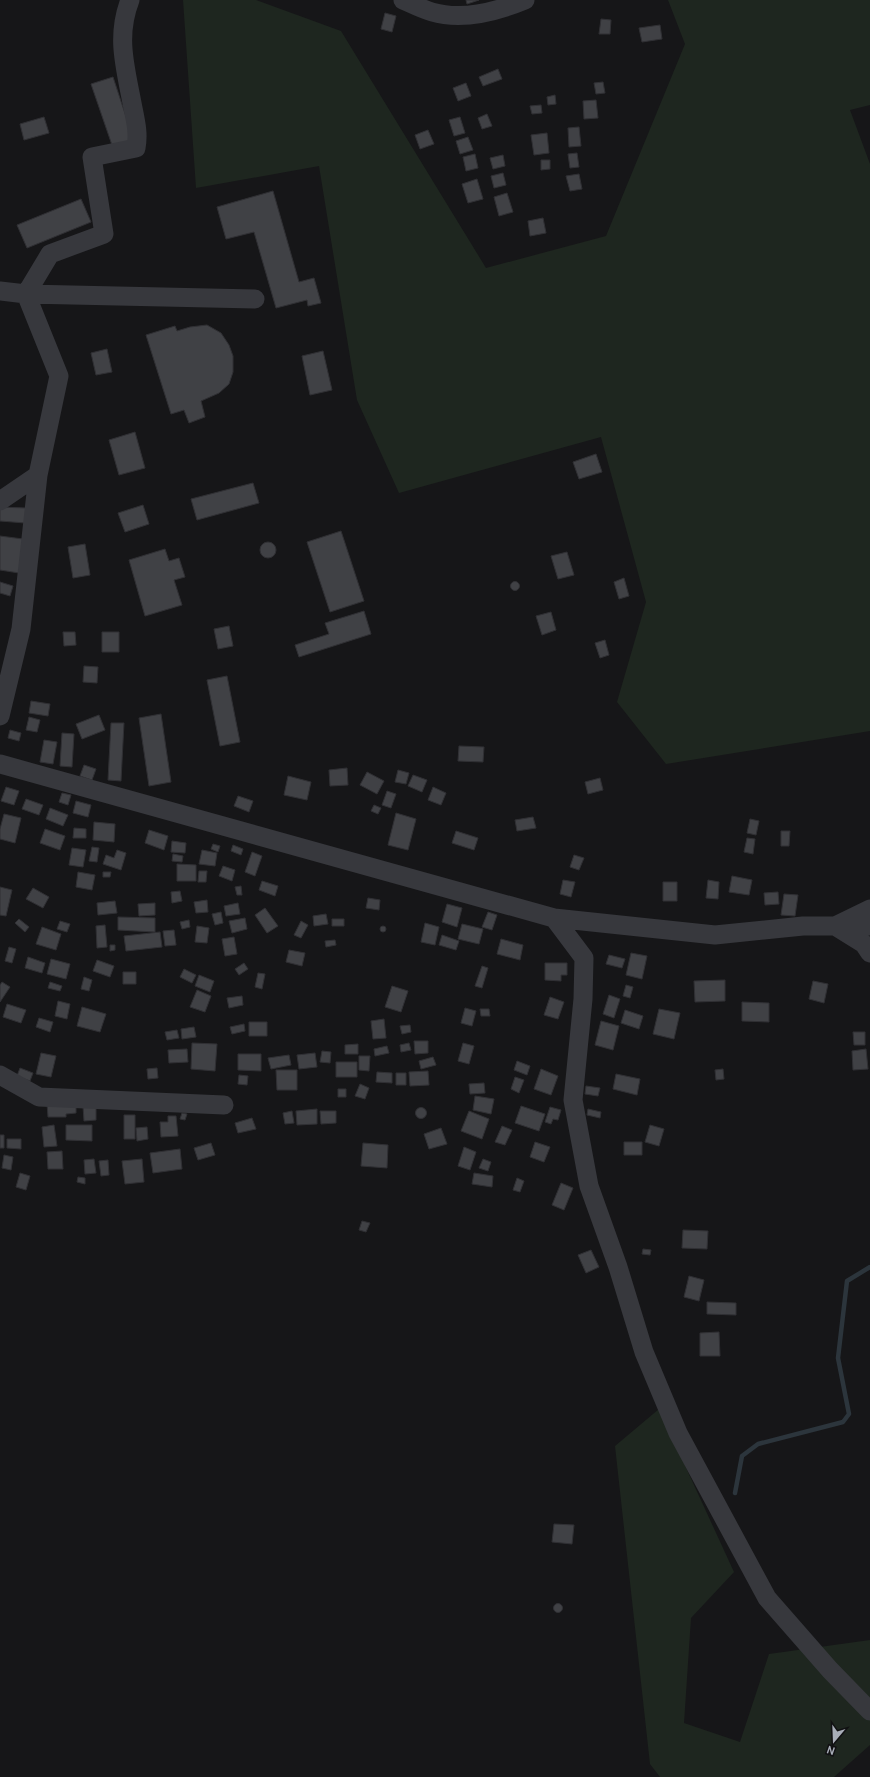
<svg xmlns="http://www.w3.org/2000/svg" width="870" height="1777" font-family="Cabin,sans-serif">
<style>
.green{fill:#1e261f}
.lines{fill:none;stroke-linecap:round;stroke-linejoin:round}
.stream{stroke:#2c353c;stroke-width:4.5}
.building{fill:#404145;stroke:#303034}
.minor{stroke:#37383d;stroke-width:19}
</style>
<rect width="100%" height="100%" fill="#161618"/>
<path class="green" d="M183,0H256L341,31L486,268L606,236L685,44L668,0H870V105L850,110L870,164V731L666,764L617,702L646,602L601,437L399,493L357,400L319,166L196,188Z
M659,1409L734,1572L691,1618L684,1723L740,1742L769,1654L870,1640V1745L834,1777H660L650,1764L615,1446Z"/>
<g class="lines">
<path class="stream" d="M735,1493L742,1456L758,1444L843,1422L849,1414L838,1358L847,1281L870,1267"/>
</g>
<path class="building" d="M466,0H479L467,4Z
M385,13L396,16L392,32L381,29Z
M601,19L611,20L610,34H599Z
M660,25L662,39L642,42L639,28Z
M498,69L502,79L483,86L479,77Z
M113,77L134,141L113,148L91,84Z
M603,82L605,93L596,94L594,83Z
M466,83L471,96L458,101L453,88Z
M555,95L556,104L548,105L547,97Z
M596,100L598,118L584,119L583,101Z
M541,105L542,113L532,114L530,106Z
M487,114L492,126L482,129L478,118Z
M44,117L49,133L24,140L20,124Z
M460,117L465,133L454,136L449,120Z
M579,127L581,146L569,147L568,128Z
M428,130L434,144L420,149L415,135Z
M547,133L549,153L534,155L531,135Z
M468,137L473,150L460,154L456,141Z
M577,153L579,167L570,168L568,154Z
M475,154L478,168L466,171L463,157Z
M503,155L505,166L493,169L490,158Z
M541,160H550V169L541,170Z
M503,173L506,185L494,188L491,176Z
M579,174L582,189L570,191L566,176Z
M477,179L483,199L468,203L462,184Z
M273,191L299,282L314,278L321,303L308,306L307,300L276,308L254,232L226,239L217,207Z
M507,193L513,212L499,216L494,197Z
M81,199L91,222L27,248L17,225Z
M543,218L546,233L530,236L528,221Z
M207,325L221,333L229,345L233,356V372L229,384L219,393L201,401L205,417L189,423L184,410L171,414L146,335L175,326L177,331L190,327Z
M107,349L112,372L96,375L91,353Z
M323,351L332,390L310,395L302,356Z
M135,432L145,468L119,475L109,440Z
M596,454L602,472L579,479L573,462Z
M253,483L259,503L197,520L191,499Z
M143,505L149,524L125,532L118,513Z
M0,507L26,508L25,523L0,521Z
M341,531L364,601L330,612L307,542Z
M0,536L23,539L19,573L0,570Z
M260 550a8 8 0 1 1 16 0a8 8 0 1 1-16 0Z
M85,544L90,575L73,578L68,547Z
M165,549L169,561L179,558L185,577L174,580L182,605L145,616L129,560Z
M567,552L574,575L558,579L551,556Z
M624,578L629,596L619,599L614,582Z
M510.5 586a4.5 4.5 0 1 1 9 0a4.5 4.5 0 1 1-9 0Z
M0,582L13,586L10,596L0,593Z
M364,611L371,634L299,657L295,645L329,634L325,623Z
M551,612L556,630L542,635L536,616Z
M229,626L233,646L218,649L214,629Z
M63,632H75L76,645L64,646Z
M102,632H119V652H102Z
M605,640L609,655L600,658L595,643Z
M84,666L98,667L97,683L83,682Z
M227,676L240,742L220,746L207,680Z
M31,701L50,704L48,716L29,713Z
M161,714L171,782L149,786L139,718Z
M99,715L105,730L82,739L76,724Z
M29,717L40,720L37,732L26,730Z
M111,723H124L121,781L108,780Z
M10,730L21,733L19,741L8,738Z
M62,733L74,734L72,767L60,766Z
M44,740L57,742L53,764L40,762Z
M459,746L484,747L483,762L458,761Z
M84,765L96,769L92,780L80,776Z
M347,768L348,785L330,786L329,770Z
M398,770L409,773L406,784L395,782Z
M367,772L384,781L377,794L360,785Z
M413,775L427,780L422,792L408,786Z
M288,776L311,782L307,800L284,795Z
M600,778L603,790L588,794L585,782Z
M6,787L19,791L14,805L1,801Z
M433,787L446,793L441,805L428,800Z
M387,791L396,794L391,808L382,805Z
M62,793L71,795L68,805L59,802Z
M238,796L253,801L249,812L234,806Z
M26,799L43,805L39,815L22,809Z
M76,801L91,805L88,817L73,813Z
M374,805L381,808L378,814L371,811Z
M50,808L68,815L63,826L46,819Z
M396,813L416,819L408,850L388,845Z
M4,814L21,818L15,843L0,839V829Z
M533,817L536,828L517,831L515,820Z
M750,819L759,821L756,835L747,833Z
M94,822L115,824L114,842L93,840Z
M74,828L86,829V838H73Z
M45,829L65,836L60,850L40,843Z
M149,830L168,836L164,850L145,843Z
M456,831L478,838L474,850L452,843Z
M781,831H790L789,846H781Z
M747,838L755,839L753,854L744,852Z
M172,841L186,843L185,853L171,852Z
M213,844L220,846L218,852L211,849Z
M233,845L243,849L241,855L231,851Z
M92,847L99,848L97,862L89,861Z
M72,848L86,850L83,867L69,865Z
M117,850L126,853L121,870L103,864L106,855L114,858Z
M202,850L217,853L215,866L199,864Z
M252,852L262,856L255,876L245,872Z
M173,854L183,856L182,862L172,861Z
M574,855L584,858L579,870L570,867Z
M177,864L196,865V881H177Z
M223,866L235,870L232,881L219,876Z
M199,871H207L206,882H198Z
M78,872L95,875L92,890L76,887Z
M103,872H111L110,877H103Z
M732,876L752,880L749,895L729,892Z
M563,880L575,882L571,897L560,894Z
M708,880L719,882L718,899L706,898Z
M262,881L278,886L275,896L259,890Z
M663,882H677V901H663Z
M241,886L242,895H237L235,887Z
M0,887L12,890L6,916L0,915Z
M33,888L49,897L43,908L26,899Z
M180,891L182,901L172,903L171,892Z
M778,892L779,904L765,905L764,893Z
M784,894L798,895L795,916L781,915Z
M368,898L380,900L379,910L366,908Z
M207,900L208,912L196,913L194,902Z
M115,901L117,913L98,915L97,903Z
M155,903V915L139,916L138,904Z
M238,903L240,914L226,916L224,906Z
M447,904L462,908L457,927L442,922Z
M265,908L278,926L267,933L255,915Z
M221,912L223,923L215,925L212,914Z
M488,912L497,915L492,930L482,927Z
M326,914L328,924L314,926L313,916Z
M118,917L155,918V932L118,930Z
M245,918L247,929L232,933L229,921Z
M19,919L29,927L25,932L15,923Z
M332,919H344V926H332Z
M189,920L190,927L182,929L180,922Z
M60,921L70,924L67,932L57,929Z
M301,921L308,925L301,938L294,935Z
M425,923L439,927L435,945L421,942Z
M462,924L483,929L479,944L458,939Z
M105,925L107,947L97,948L96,926Z
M380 929a3 3 0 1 1 6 0a3 3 0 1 1-6 0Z
M197,926L209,928L207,943L195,942Z
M42,927L61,934L56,950L36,944Z
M174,930L176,945L165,946L163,931Z
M160,932L162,947L126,951L124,936Z
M442,935L459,941L456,950L439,945Z
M234,937L237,954L225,956L222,939Z
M501,939L523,945L520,960L497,954Z
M335,940L336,945L326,947L325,941Z
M110,945H115V950L110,951Z
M9,947L16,949L12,963L5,961Z
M289,950L305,953L302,966L286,962Z
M631,953L647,956L642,979L626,975Z
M609,955L625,959L622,968L606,964Z
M28,957L45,963L42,973L25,968Z
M51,959L70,964L66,979L47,974Z
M97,960L114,966L110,977L93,971Z
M244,963L248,969L239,975L235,969Z
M545,963H567V975H561V981L545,980Z
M482,966L488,968L482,988L475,986Z
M184,969L196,975L192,983L180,977Z
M123,972H136V984H123Z
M258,973L265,974L262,989L255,987Z
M199,975L214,981L210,992L195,986Z
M84,977L92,980L89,991L81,989Z
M725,980V1001L695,1002L694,981Z
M813,981L828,984L824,1003L809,999Z
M2,982L10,987L0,1002V985Z
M50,982L62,986L60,991L48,988Z
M626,985L633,987L630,998L623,996Z
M392,986L408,991L401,1012L385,1007Z
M197,990L211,996L205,1012L190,1007Z
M609,995L620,999L614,1018L603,1014Z
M242,996L243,1005L229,1008L227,998Z
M550,997L564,1002L558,1019L544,1015Z
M58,1001L70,1004L67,1019L55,1016Z
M742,1002L769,1003V1022L742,1021Z
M7,1004L26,1010L21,1023L3,1017Z
M82,1007L106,1014L100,1032L77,1026Z
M465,1008L476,1011L472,1026L461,1023Z
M480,1009H489L490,1016H481Z
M659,1009L680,1013L674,1039L653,1034Z
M625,1010L643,1016L639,1029L621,1023Z
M39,1018L53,1022L50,1032L36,1027Z
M384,1019L386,1038L373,1039L371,1021Z
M601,1021L619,1026L613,1050L595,1045Z
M249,1022H267V1036H249Z
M244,1024L245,1031L232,1034L230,1027Z
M410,1025L411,1032L402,1034L400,1026Z
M194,1027L196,1037L182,1039L181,1029Z
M177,1030L179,1038L167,1040L165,1032Z
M853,1032H865V1045H854Z
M414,1041H428V1053L415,1054Z
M192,1043L217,1044L215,1071L191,1069Z
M409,1043L411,1050L401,1052L400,1045Z
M463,1043L474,1046L469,1064L458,1061Z
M358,1044V1054H345V1045Z
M387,1046L389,1053L375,1056L374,1049Z
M187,1049L188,1062L169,1063L168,1050Z
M866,1049L868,1069L853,1070L852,1051Z
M322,1051L331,1052L330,1063L320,1062Z
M41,1053L56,1056L51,1077L36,1074Z
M315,1053L317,1067L299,1069L297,1055Z
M238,1054H261V1071L238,1070Z
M289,1055L291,1065L271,1069L268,1058Z
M359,1056H370L369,1071L359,1070Z
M433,1057L436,1065L421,1069L419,1061Z
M517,1061L530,1066L527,1075L514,1070Z
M336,1062H357V1077H336Z
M20,1068L33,1073L30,1081L17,1076Z
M157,1068L158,1078L148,1079L147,1069Z
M541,1069L558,1076L551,1095L534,1089Z
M723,1069L724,1079L716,1080L715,1070Z
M276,1070H297V1090H277Z
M428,1071L429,1085L410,1086L409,1072Z
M377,1072L392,1073V1083L376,1082Z
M396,1073H406V1085H396Z
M616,1074L640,1079L637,1095L613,1089Z
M239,1075L248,1076L247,1085L238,1084Z
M515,1077L524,1080L519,1093L511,1089Z
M484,1083L485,1093L470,1094L469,1084Z
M360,1084L369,1088L365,1099L355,1096Z
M586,1086L600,1088L598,1096L585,1094Z
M338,1089H346V1097H338Z
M475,1096L494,1099L491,1114L473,1110Z
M47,1103L76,1105V1113L66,1114V1117H48Z
M96,1105V1120L84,1121L83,1106Z
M521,1106L545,1114L539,1131L515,1123Z
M550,1107L561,1110L558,1120L553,1119L551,1124L545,1122Z
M415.5 1113a5.5 5.5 0 1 1 11 0a5.5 5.5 0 1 1-11 0Z
M317,1109V1124L297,1125L296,1111Z
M588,1109L601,1112L600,1118L587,1115Z
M292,1111L294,1123L285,1124L283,1113Z
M320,1111H336V1123L321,1124Z
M469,1111L489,1119L482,1139L461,1131Z
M182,1113L187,1114L185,1120L180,1119Z
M124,1115H135V1139H124Z
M168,1116H176L178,1136L161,1137L160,1122H168Z
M252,1118L256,1129L238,1133L235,1123Z
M54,1125L57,1146L44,1147L42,1127Z
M66,1125H92V1141L66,1140Z
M650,1125L664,1129L659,1146L645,1142Z
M502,1126L512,1130L505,1145L495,1142Z
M147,1127L148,1139L137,1141L136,1128Z
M441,1128L447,1144L429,1149L424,1134Z
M0,1135H4V1148H0Z
M7,1139H21V1149L7,1148Z
M535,1142L550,1147L544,1162L530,1157Z
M624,1142H642V1155H624Z
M211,1143L215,1155L198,1160L194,1148Z
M363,1143L388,1145L387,1168L361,1166Z
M464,1147L476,1152L470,1170L458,1166Z
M180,1149L182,1169L153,1173L150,1153Z
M62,1151L63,1169H48L47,1152Z
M4,1155L13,1157L11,1170L2,1168Z
M94,1159L96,1173L85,1174L84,1160Z
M142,1159L144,1182L125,1184L122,1161Z
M483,1159L491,1162L488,1171L479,1168Z
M108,1160L109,1175L101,1176L99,1161Z
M20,1173L30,1176L26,1190L16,1187Z
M474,1173L493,1176L492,1187L472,1184Z
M78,1177L85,1178V1184L77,1182Z
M517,1178L524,1181L520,1192L513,1190Z
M561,1183L573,1188L564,1210L552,1205Z
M362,1221L370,1223L366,1232L359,1230Z
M683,1230L708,1231L707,1249L682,1248Z
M643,1249L651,1250L650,1255L642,1254Z
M591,1250L599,1267L586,1273L578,1255Z
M689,1276L704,1280L699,1301L684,1297Z
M707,1302L736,1303V1315L707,1314Z
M719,1332L720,1356H700V1333Z
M554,1524L574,1525L572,1544L552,1542Z
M553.5 1608a4.5 4.5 0 1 1 9 0a4.5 4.5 0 1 1-9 0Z"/>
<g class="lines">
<path class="minor" d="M403,0C412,4 422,9 432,12C463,21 496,12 525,0
M0,291L26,294L255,299
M0,501L38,475
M0,716L21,629L38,475L59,376L26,294L50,254L104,234L92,157L136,148C139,132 135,119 132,103C125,66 116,36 130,0
M0,764L554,918L715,935L803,926H835L870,909
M554,918L584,958L583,999L573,1100L589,1186L618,1267L644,1352L678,1433L767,1598L830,1670L870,1711
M870,926H835L864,944L870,953
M0,1075L39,1097L224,1105"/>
</g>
<g transform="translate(834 1741) rotate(199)" stroke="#111113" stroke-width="3" paint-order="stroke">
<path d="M0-3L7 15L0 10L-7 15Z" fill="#a8adb8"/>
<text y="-6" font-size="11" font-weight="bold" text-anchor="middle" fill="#a8adb8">N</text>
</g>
</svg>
